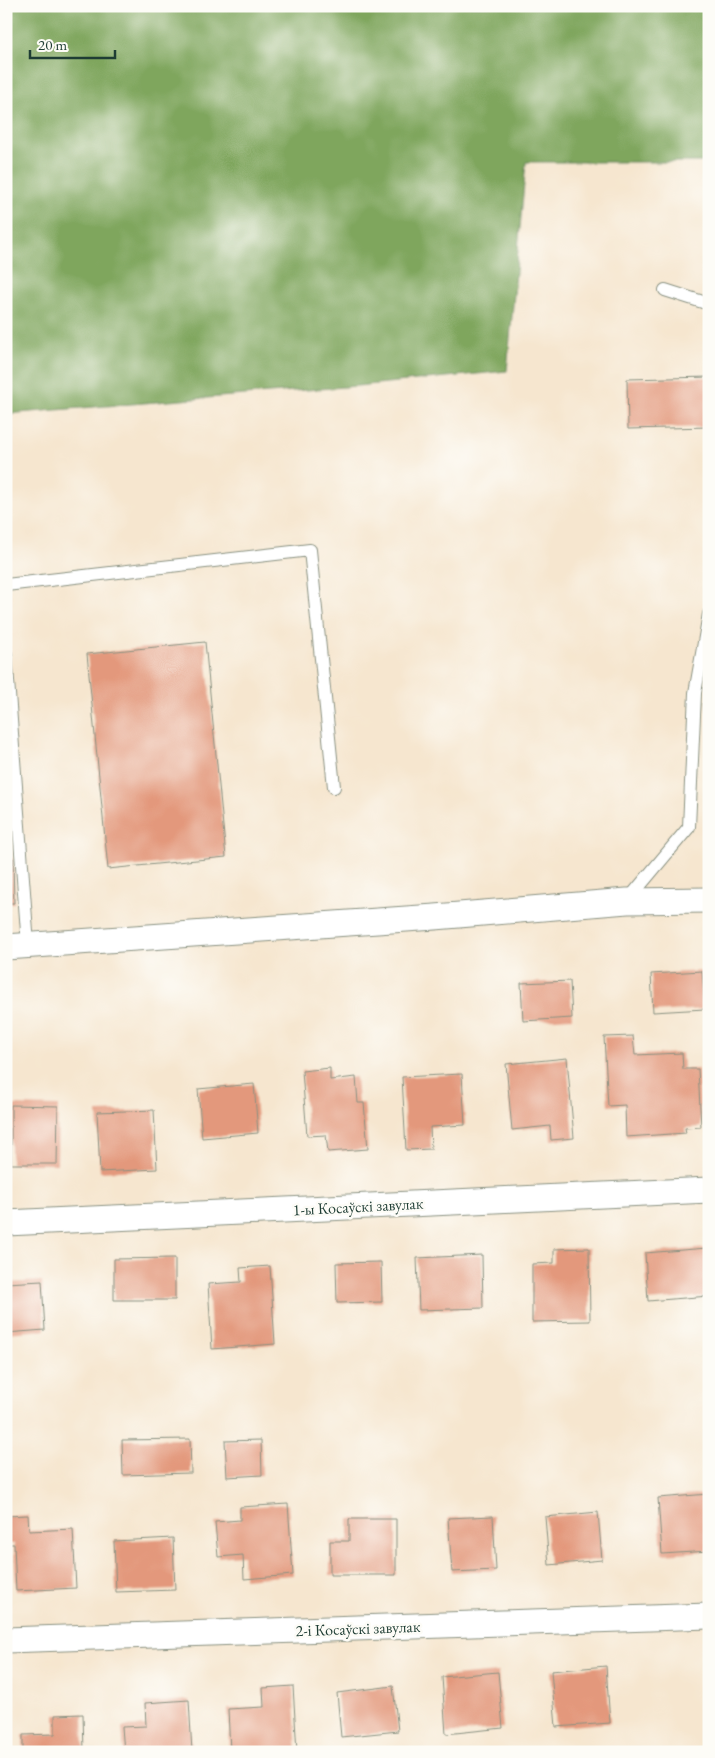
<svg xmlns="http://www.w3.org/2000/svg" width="715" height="1758" font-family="'EB Garamond',serif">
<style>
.forest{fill:#7fa65d;stroke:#4f7248}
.building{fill:#e3987b}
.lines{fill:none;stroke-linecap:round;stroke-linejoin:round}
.lane-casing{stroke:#8a9282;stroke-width:14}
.street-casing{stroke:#8a9282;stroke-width:27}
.lane{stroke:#fff;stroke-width:12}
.street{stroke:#fff;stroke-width:25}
.labels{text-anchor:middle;stroke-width:5;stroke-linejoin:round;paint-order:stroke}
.street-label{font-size:16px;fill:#1f3d34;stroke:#fdfcf7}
</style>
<rect width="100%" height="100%" fill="#fdfcf7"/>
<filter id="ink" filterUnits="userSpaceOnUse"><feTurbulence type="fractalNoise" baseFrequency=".02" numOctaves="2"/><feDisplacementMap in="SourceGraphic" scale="10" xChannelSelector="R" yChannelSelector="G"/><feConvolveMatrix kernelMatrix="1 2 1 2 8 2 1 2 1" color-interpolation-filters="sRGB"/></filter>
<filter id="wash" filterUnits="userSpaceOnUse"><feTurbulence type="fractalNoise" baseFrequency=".0096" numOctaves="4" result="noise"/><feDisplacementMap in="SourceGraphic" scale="20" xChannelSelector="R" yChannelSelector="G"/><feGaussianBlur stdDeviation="1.12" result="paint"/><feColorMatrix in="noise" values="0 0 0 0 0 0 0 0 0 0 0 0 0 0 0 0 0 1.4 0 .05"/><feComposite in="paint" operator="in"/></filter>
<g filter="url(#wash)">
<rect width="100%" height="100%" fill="#f6e6cf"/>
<path class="forest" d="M6,6H709V162H526L507,371L357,386L6,414Z"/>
<g id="blocks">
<path class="building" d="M709,377V427L628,429L627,379Z
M205,642L226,857L108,869L87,654Z
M6,858H13L14,903H6Z
M702,971L705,1009L653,1012L651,974Z
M570,981L572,1018L523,1021L521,983Z
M633,1036L635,1055L682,1053L683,1069H698L701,1127L685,1128L686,1133L626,1137L625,1105L608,1106L604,1037Z
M567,1058L574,1138L551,1140L550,1126L512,1130L506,1064Z
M330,1068V1080L356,1077L358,1103H364L368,1149L328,1152L326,1135L307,1136L302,1071Z
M462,1074L465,1125L430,1127L431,1149L406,1150L402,1077Z
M254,1084L258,1133L202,1138L198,1089Z
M11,1105L58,1106L57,1164H11Z
M154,1110L157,1169L100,1172L97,1112Z
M589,1248L590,1321L532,1322V1264L554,1263V1249Z
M707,1248L709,1296L648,1301L645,1253Z
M482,1255L483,1308L419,1310L417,1258Z
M175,1258V1300H114V1259Z
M381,1262L382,1302L337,1303L336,1263Z
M270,1266L275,1344L212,1349L208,1284L241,1282L240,1268Z
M42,1281L45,1330L6,1333V1283Z
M190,1439L191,1473L123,1475L122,1440Z
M261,1440L262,1475L227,1477L225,1441Z
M709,1494V1551L662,1554L658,1498Z
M288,1504L293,1575L244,1579L243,1555L218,1557L215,1522L240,1520V1507Z
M598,1512L602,1560L549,1565L545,1517Z
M28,1515L29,1531L73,1529L76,1588L16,1591L14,1544H6V1516Z
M493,1516L496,1570L452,1572L448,1518Z
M349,1519H396V1575H330V1541H349Z
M173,1538L175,1590L116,1592L114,1541Z
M606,1666L610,1723L556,1727L551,1671Z
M498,1672L503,1728L446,1734L442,1677Z
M293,1686L297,1752H230L228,1709L264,1707L263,1688Z
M393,1686L398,1731L341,1737L337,1693Z
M189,1700L192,1752H124L122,1727L146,1726L145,1703Z
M83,1714L84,1752H23V1735L55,1734V1715Z"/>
</g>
</g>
<g filter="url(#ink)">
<use href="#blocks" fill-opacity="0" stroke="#8a9282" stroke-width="1"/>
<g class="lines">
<g class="lane-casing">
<path id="lane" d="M665,290L709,304
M6,585L310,550L334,787
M6,654L28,945
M627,901L689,827L695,693L709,614"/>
</g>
<g class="street-casing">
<path id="street" d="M6,947L435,917L627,901L709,900
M6,1223L709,1190
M6,1640L709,1616"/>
</g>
<use href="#lane" class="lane"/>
<use href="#street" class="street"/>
</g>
</g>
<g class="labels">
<g class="street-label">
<text transform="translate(358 1206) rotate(-3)" y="6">1-ы Косаўскі завулак</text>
<text transform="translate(358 1628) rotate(-2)" y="6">2-і Косаўскі завулак</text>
</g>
</g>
<rect width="715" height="1758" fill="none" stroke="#fdfcf7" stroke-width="25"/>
<path d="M30 50v8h85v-8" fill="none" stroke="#1f3d34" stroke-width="2.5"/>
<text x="38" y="50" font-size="15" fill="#1f3d34" stroke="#fdfcf7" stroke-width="4" paint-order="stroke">20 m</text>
</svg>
